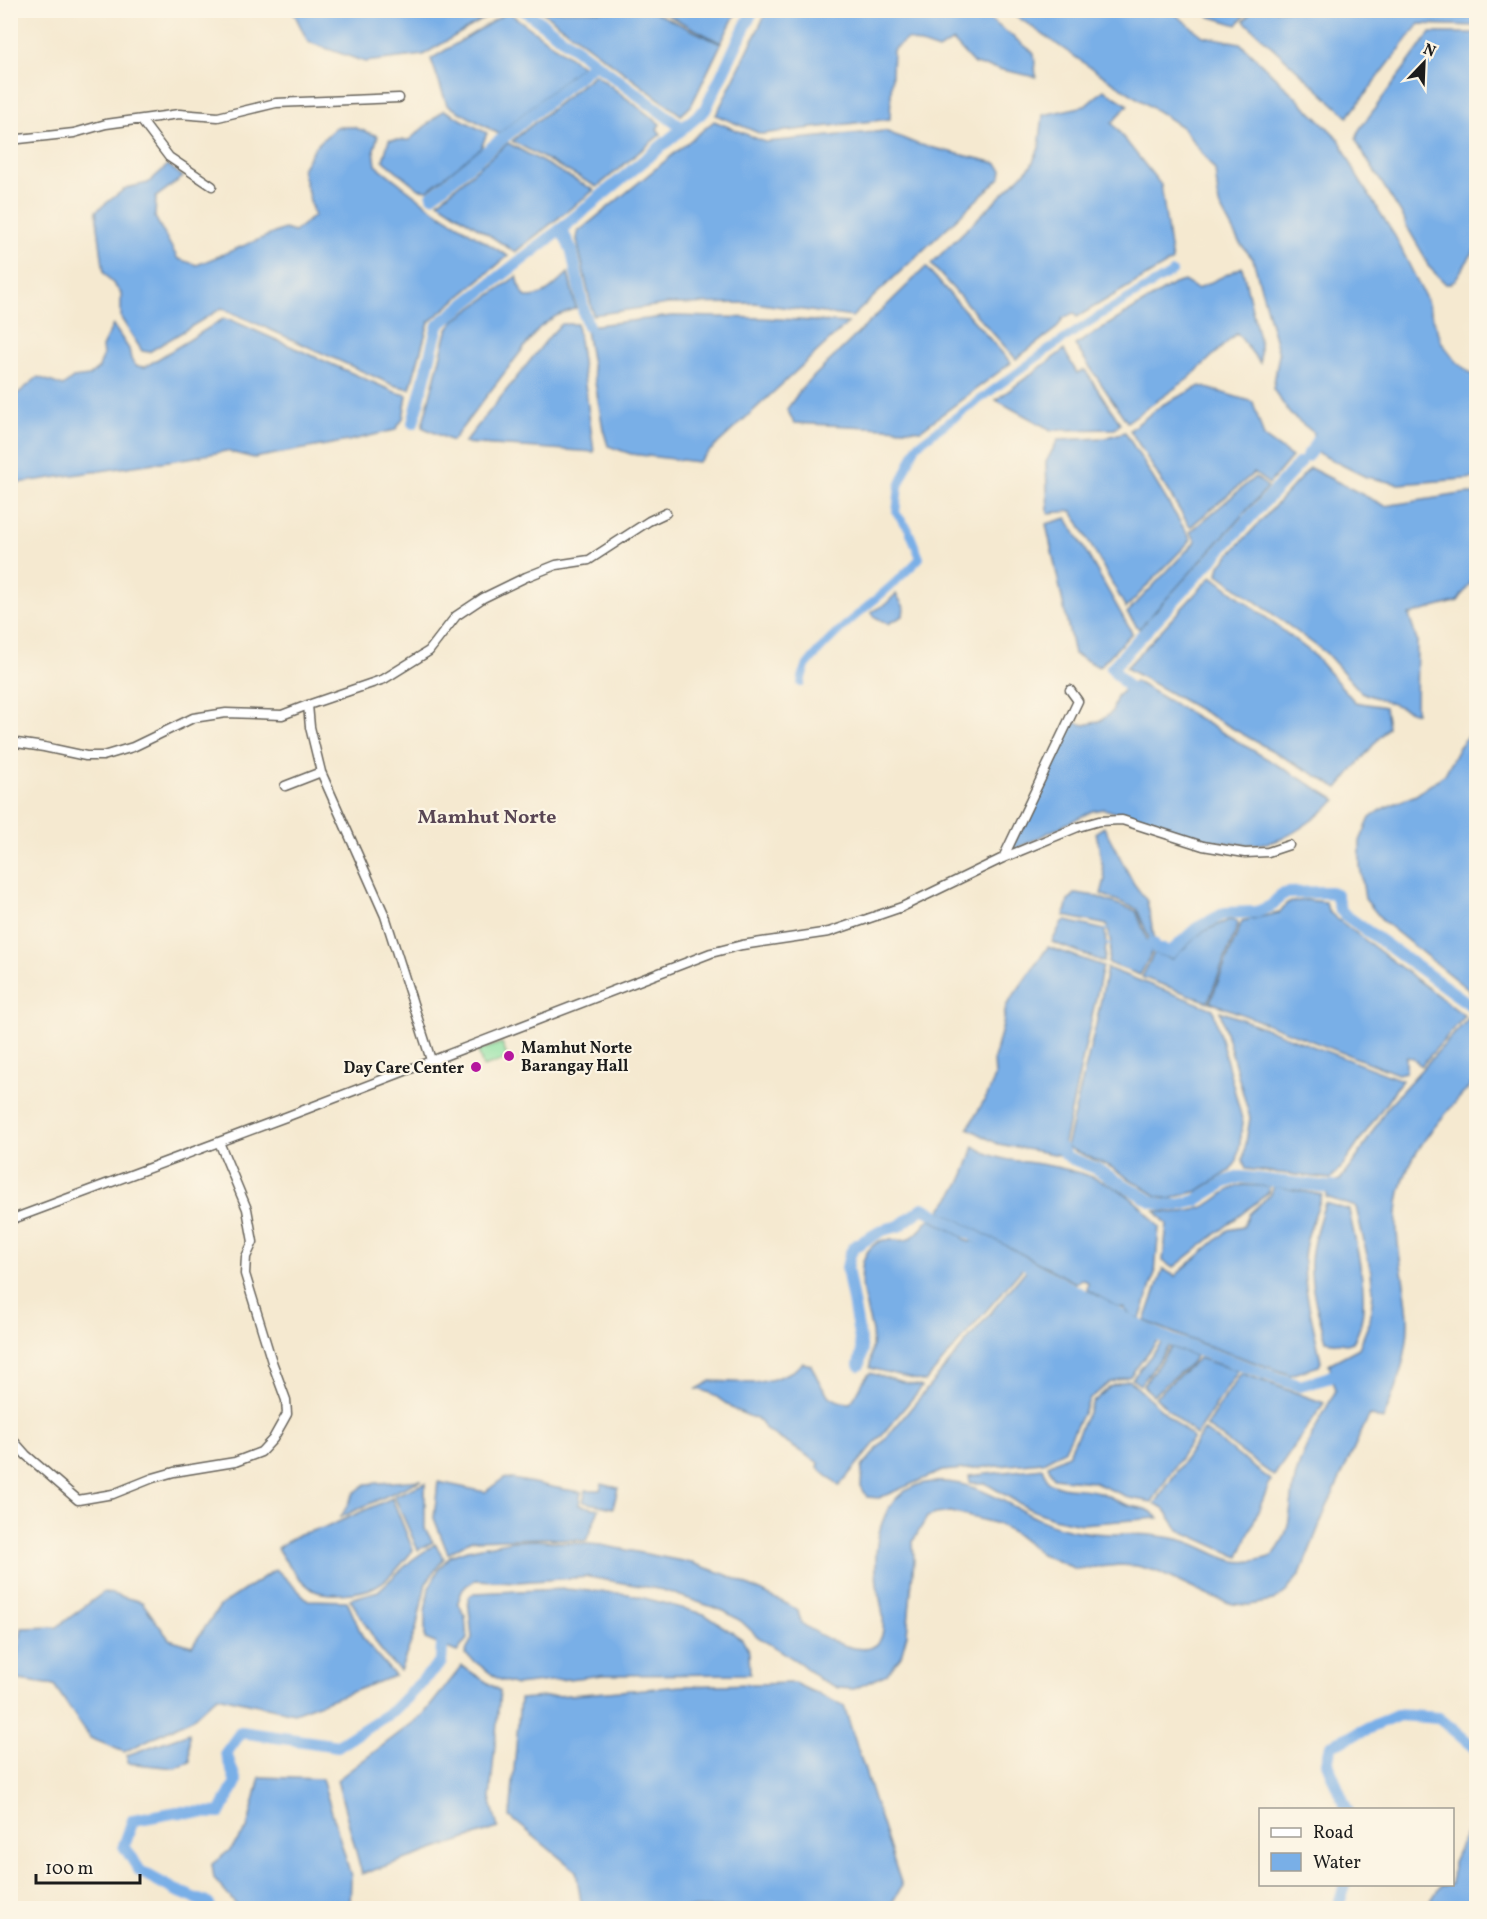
<svg xmlns="http://www.w3.org/2000/svg" width="1487" height="1919" font-family="Vollkorn,serif">
<style>
.green{fill:#8be1a3;stroke:#547e60;stroke-width:1.5}
.water{fill:#79afe7;stroke:#4a6682;stroke-width:1.5}
.lines{fill:none;stroke-linecap:round;stroke-linejoin:round}
.stream{stroke:#79afe7;stroke-width:2}
.canal{stroke:#79afe7;stroke-width:8}
.river{stroke:#79afe7;stroke-width:12}
.street-casing{stroke:#68645b;stroke-width:11}
.street{stroke:#fff;stroke-width:8}
.poi-dot{fill:#b5179e;stroke:#fcf5e5;stroke-width:2}
.labels{text-anchor:middle;stroke-width:4.5;stroke-linejoin:round;paint-order:stroke}
.poi-label{font-size:16px;font-weight:bold;fill:#1c1c1c;stroke:#fcf5e5;text-anchor:start}
.quarter-label{font-size:20px;font-weight:bold;fill:#594654;stroke:#fcf5e5}
</style>
<rect width="100%" height="100%" fill="#fcf5e5"/>
<filter id="ink" filterUnits="userSpaceOnUse"><feTurbulence type="fractalNoise" baseFrequency=".0167" numOctaves="2"/><feDisplacementMap in="SourceGraphic" scale="12" xChannelSelector="R" yChannelSelector="G"/><feConvolveMatrix kernelMatrix="1 2 1 2 8 2 1 2 1" color-interpolation-filters="sRGB"/></filter>
<filter id="wash" filterUnits="userSpaceOnUse"><feTurbulence type="fractalNoise" baseFrequency=".008" numOctaves="4" result="noise"/><feDisplacementMap in="SourceGraphic" scale="24" xChannelSelector="R" yChannelSelector="G"/><feGaussianBlur stdDeviation="1.35" result="paint"/><feColorMatrix in="noise" values="0 0 0 0 0 0 0 0 0 0 0 0 0 0 0 0 0 1.4 0 .05"/><feComposite in="paint" operator="in"/></filter>
<g filter="url(#wash)">
<rect width="100%" height="100%" fill="#f5e9d0"/>
<path class="green" d="M502,1043L508,1059L483,1067L478,1051Z"/>
<path class="water" d="M1253,10L1476,11V26L1419,24L1348,117L1244,21Z
M293,11H497L423,55L365,62L308,42Z
M541,11H652L721,44L691,106L681,115Z
M660,11H737L721,43Z
M767,11H979L1034,53L1036,77L974,64L953,41L938,50L907,39L893,50L890,119L761,134L716,115Z
M1009,11H1171L1203,36L1240,43L1339,139L1358,178L1395,236L1426,299L1442,343L1456,361L1476,378V478L1399,484L1366,477L1312,450L1314,433L1290,414L1273,389L1279,354L1253,259L1239,242L1219,205L1215,170L1182,127L1094,70Z
M1201,11H1248L1237,25L1208,16Z
M508,12L582,66L499,134L447,105L431,59Z
M1430,33H1476V248L1455,280L1450,284H1446L1428,266L1423,254L1406,225L1404,218L1361,150L1356,139L1359,130Z
M595,74L660,124L657,129L661,134L597,187L512,141Z
M1104,90L1128,105L1112,123L1161,185L1172,261L1077,317L1074,313L1063,318L1057,328L1016,359L931,264L1031,166L1039,148L1043,115L1085,106Z
M444,110L487,133L481,148L428,190L419,189L383,160L389,140H409Z
M714,121L765,142L885,131L917,144L996,163L1002,170L1001,177L852,317L755,303L668,304L593,315L577,240L578,232Z
M336,127H353L378,136L374,149L376,165L434,210L508,256L429,322L410,389L393,385L222,308L149,352L142,351L121,318V293L104,273L96,211L126,188L148,183L168,165L183,177L156,197L155,217L178,259L197,265L284,229L294,232L314,216L302,169L315,147Z
M508,143L594,190L515,252L438,202Z
M926,267L1011,363L921,430L794,423L787,409L802,388Z
M1242,267L1260,343V363L1237,333L1188,379L1127,422L1075,345L1174,284L1184,281L1197,289Z
M568,273L576,308L556,316L539,328L452,441L422,427L447,331L454,321L517,276L521,291L526,297C545,298 555,285 568,273Z
M672,316L762,318L848,323L698,462L631,454L608,446L603,429L586,330L588,326Z
M223,319L231,320L395,392L407,395L403,419L395,430L348,441L254,458L226,451L189,458L11,484V399L38,377L63,386L73,378L89,376L99,368L103,356L102,347L113,325L129,349L131,359L136,366L145,367Z
M561,324H577L594,452L464,443L549,337Z
M1064,350L1077,373L1085,370L1120,423L1115,429L1051,430L996,400Z
M1200,386L1253,402L1264,437L1292,457L1269,484L1254,473L1190,527L1130,430L1162,405Z
M1125,432L1191,540L1126,608L1072,511L1048,513L1046,462L1058,440L1105,438Z
M1310,468L1385,506L1467,493L1476,495V575L1458,601L1409,615L1417,641L1416,713L1361,692L1326,653L1218,574L1220,565Z
M1255,477L1268,487L1139,629L1127,613L1196,541L1190,532Z
M1067,518L1132,633L1099,667L1074,654L1046,524Z
M1212,576L1312,653L1355,702L1385,707L1388,727L1338,788L1126,668Z
M896,594L904,607L903,616L888,624L875,617L871,612L886,604Z
M1135,681L1337,800C1320,814 1301,830 1281,839C1232,858 1153,822 1103,809L1092,811L1008,853L1073,722L1085,725L1100,721L1112,712L1117,696Z
M1476,726V996L1383,921L1365,899L1360,866V841L1370,818L1384,808L1416,795L1445,774L1459,747Z
M1104,827L1134,884L1147,901L1155,941L1151,943L1137,909L1101,894L1105,879L1096,832Z
M1076,893L1095,896L1136,911L1152,952L1140,975L1108,963L1111,944L1107,925L1064,916L1068,901Z
M1305,900L1326,902L1328,911L1336,918L1465,1016L1421,1066L1413,1058L1406,1057V1072L1398,1074L1210,1002L1242,921L1279,913L1287,903Z
M1229,920L1237,921L1238,925L1208,1002L1142,977L1154,953L1172,959L1202,932Z
M1066,921L1105,930L1106,946L1104,962L1052,942L1062,922Z
M1048,947L1103,966L1064,1143L1059,1155L998,1144L968,1128L988,1094L995,1077L994,1059L1003,1025L1006,1006Z
M1107,968L1213,1009L1243,1123L1237,1161L1230,1171L1198,1191L1169,1199L1157,1196L1109,1166L1066,1147L1096,1025Z
M1476,1010V1079C1448,1112 1410,1147 1400,1192C1390,1235 1406,1276 1408,1319C1409,1355 1396,1387 1383,1420L1370,1415L1366,1422L1326,1509L1300,1574L1286,1592L1273,1601L1249,1605L1233,1604L1211,1597L1156,1571L1137,1566L1120,1565L1076,1569L1041,1554L1013,1532L998,1524L951,1512L936,1514L927,1517L913,1541L914,1560L907,1634L901,1656L887,1674L854,1689L838,1688L819,1679L800,1663L758,1637L741,1621L724,1611L663,1590L589,1577L518,1582L475,1580L463,1588L458,1602L465,1616L467,1639L457,1652L425,1639V1612L429,1588L439,1569L450,1556L467,1550L512,1541L536,1540L601,1545L692,1563L727,1575L789,1605L798,1611L801,1623C818,1635 880,1671 883,1629C885,1614 879,1598 877,1584C871,1525 890,1470 960,1484C998,1492 1027,1519 1064,1528C1104,1539 1146,1529 1185,1541C1214,1550 1230,1569 1262,1559C1267,1558 1271,1557 1274,1554C1295,1529 1288,1500 1297,1472C1306,1442 1322,1417 1336,1390L1329,1364L1359,1348L1370,1320L1373,1293L1371,1272L1356,1207L1326,1197L1330,1183L1340,1180L1358,1156L1388,1106Z
M1220,1011L1402,1080L1341,1168L1331,1179L1246,1169L1243,1160L1250,1118Z
M974,1146C996,1161 1014,1160 1040,1164C1075,1170 1110,1179 1137,1203C1145,1210 1152,1219 1159,1227L1155,1273L1140,1319L1132,1316L1123,1308L1117,1307L1087,1290L1088,1282L1081,1279L1076,1283L942,1212L941,1209C961,1185 965,1176 974,1146Z
M1242,1185L1269,1186L1268,1193L1173,1268L1163,1261L1167,1224L1155,1211C1174,1214 1198,1213 1214,1201C1224,1194 1229,1188 1242,1185Z
M1274,1186L1322,1195C1315,1216 1304,1239 1304,1262C1304,1295 1315,1330 1321,1362L1319,1366L1291,1375L1191,1340L1145,1321L1163,1269L1175,1276L1228,1230L1243,1227L1249,1214L1271,1194Z
M1325,1203L1349,1210C1356,1248 1375,1308 1353,1342L1347,1344L1326,1341C1319,1316 1310,1289 1311,1262C1312,1242 1319,1222 1325,1203Z
M930,1219L962,1236L964,1239L969,1242L972,1241L1002,1254L1023,1268L925,1382L870,1368C870,1356 874,1345 872,1332C867,1307 848,1259 878,1242C887,1237 897,1242 905,1240C915,1238 923,1226 930,1219Z
M1027,1269L1158,1340L1130,1376L1109,1383L1090,1399L1064,1451L1043,1462L942,1471L879,1498L867,1497L861,1486L862,1467Z
M1167,1341H1169V1346L1140,1385L1132,1379L1162,1342Z
M1171,1347L1196,1356L1191,1363L1153,1395L1143,1386Z
M1199,1358L1238,1371L1196,1435L1155,1397Z
M803,1363L811,1365C821,1385 825,1402 850,1403C859,1394 861,1381 870,1373L922,1387L839,1486L818,1468L819,1463L766,1430L761,1421L735,1410L711,1393L697,1389L711,1381L755,1383L774,1379L793,1371Z
M1241,1373L1324,1403L1274,1476L1206,1426Z
M1129,1380L1193,1438L1152,1502L1130,1498L1093,1482L1053,1478L1048,1465L1068,1455L1093,1402L1110,1387Z
M1204,1430L1271,1480L1239,1557L1179,1530L1166,1511L1155,1504Z
M1043,1468L1048,1482C1065,1491 1082,1487 1099,1492C1108,1495 1116,1501 1125,1504C1141,1510 1145,1505 1159,1518L1081,1524L1053,1518L1029,1509L985,1483H970L969,1476Z
M504,1478C530,1481 555,1489 581,1492L579,1505L599,1509L586,1541L545,1538L471,1540L448,1554L434,1518L438,1482L485,1492Z
M421,1480L341,1517L354,1493L366,1484Z
M425,1483V1529L433,1542L418,1550L394,1496Z
M602,1484L618,1488L613,1508L583,1502L586,1490H600Z
M392,1498L413,1550C403,1563 390,1579 376,1586C363,1594 326,1597 313,1590C300,1582 284,1560 277,1548L299,1534L327,1527Z
M435,1544L444,1558L426,1583L416,1629L400,1671L384,1655L350,1599L378,1591L412,1560Z
M276,1569L308,1600L347,1601L364,1640L395,1676L294,1713L217,1696L193,1718L124,1752L90,1738L54,1685L13,1679L22,1628L57,1627L104,1592L142,1602L169,1639L192,1646L220,1606Z
M565,1589L629,1594L704,1614L742,1639L749,1652L750,1674L603,1675L516,1685L498,1679L465,1654L472,1638L468,1598L474,1593Z
M462,1666L500,1691L490,1798L498,1828L362,1874L337,1780L423,1715Z
M794,1683L844,1706L902,1886L889,1908H582L576,1871L510,1817L520,1699L682,1686Z
M189,1733L190,1762L175,1768L127,1763V1755Z
M260,1777L322,1779L351,1876L350,1908H239L214,1879L212,1864L230,1850L247,1829Z
M1467,1830L1476,1834V1908H1426L1441,1885L1452,1884L1453,1862Z"/>
<g class="lines">
<path class="stream" d="M1105,930L1108,929
M1106,944H1111"/>
<path class="canal" d="M801,683C802,677 804,670 807,665C839,624 885,596 920,558L908,528L896,513L899,486L917,445L1052,347L1105,312L1173,272"/>
<path class="river" d="M524,10L677,124L682,130
M432,196L595,63
M561,229L572,251L584,313L588,326
M413,423L438,325L561,229L705,110L753,10
M1307,456L1312,450L1320,435
M1128,687L1112,668L1300,463
M1153,943L1156,948L1171,952L1197,928L1225,913L1257,912L1271,906L1281,895L1288,893L1330,892L1336,894L1340,909L1345,915L1476,1009
M1061,1148L1065,1154
M1070,1158L1095,1168L1151,1201L1163,1205H1178L1195,1201L1225,1182L1240,1177L1327,1187H1344
M859,1365L862,1351L847,1268L850,1254L855,1246L883,1230L899,1226L923,1208L1140,1326L1170,1340L1300,1386L1327,1378L1345,1369
M1347,1810L1327,1763L1331,1745L1399,1715L1439,1718L1476,1749
M210,1908L209,1904L175,1890L140,1871L124,1846L133,1820L178,1812L220,1813L236,1782L226,1753L241,1732L338,1746L393,1711L441,1662L443,1631
M1337,1908L1346,1884"/>
</g>
</g>
<g filter="url(#ink)">
<g class="lines">
<g class="street-casing">
<path id="street" d="M141,120L169,157L212,186
M10,140L74,133L106,124L179,114L218,117L276,103L399,98
M10,742L44,747L86,756H103L133,747L193,718L226,713L282,715L308,705
M285,786L321,772
M1003,858L1078,701L1070,690
M431,1060L385,916L321,772L310,727L308,705L384,679L429,651L456,616L483,598L526,577L556,565L589,560L649,521L666,513
M10,1220L291,1115L711,953L742,945L829,932L902,907L1003,858L1078,827L1099,821L1122,820L1203,846L1245,853L1268,852L1289,845
M10,1437L26,1455L78,1500L113,1494L153,1478L174,1472L235,1462L261,1452L273,1439L287,1414L286,1400L272,1362L245,1274L246,1257L253,1242L247,1209L219,1142"/>
</g>
<use href="#street" class="street"/>
</g>
</g>
<g class="poi-dot">
<circle cx="509" cy="1056" r="6"/>
<circle cx="476" cy="1067" r="6"/>
</g>
<g class="labels">
<g class="poi-label">
<text x="521" y="1053">Mamhut Norte<tspan x="521" dy="18">Barangay Hall</tspan></text>
<text x="464" y="1073" text-anchor="end">Day Care Center</text>
</g>
<g class="quarter-label">
<text x="487" y="823">Mamhut Norte</text>
</g>
</g>
<rect width="1487" height="1919" fill="none" stroke="#fcf5e5" stroke-width="36"/>
<rect x="1259" y="1808" width="195" height="78" fill="#fcf5e5" stroke="#a29e95" stroke-width="1.5"/>
<rect x="1271" y="1828" width="30" height="9" fill="#ffffff" stroke="#a29e95" stroke-width="1.5"/>
<text x="1313" y="1838" font-size="18" fill="#1c1c1c">Road</text>
<rect x="1271" y="1853" width="30" height="18" fill="#79afe7" stroke="#a29e95" stroke-width="1.5"/>
<text x="1313" y="1868" font-size="18" fill="#1c1c1c">Water</text>
<g transform="translate(1424 63) rotate(23)" stroke="#fcf5e5" stroke-width="4.5" paint-order="stroke">
<path d="M0-4.5L10 22L0 15L-10 22Z" fill="#1c1c1c"/>
<text y="-9" font-size="16" font-weight="bold" text-anchor="middle" fill="#1c1c1c">N</text>
</g>
<path d="M36 1874v9h104v-9" fill="none" stroke="#1c1c1c" stroke-width="3"/>
<text x="45" y="1874" font-size="18" fill="#1c1c1c" stroke="#fcf5e5" stroke-width="4.5" paint-order="stroke">100 m</text>
</svg>
